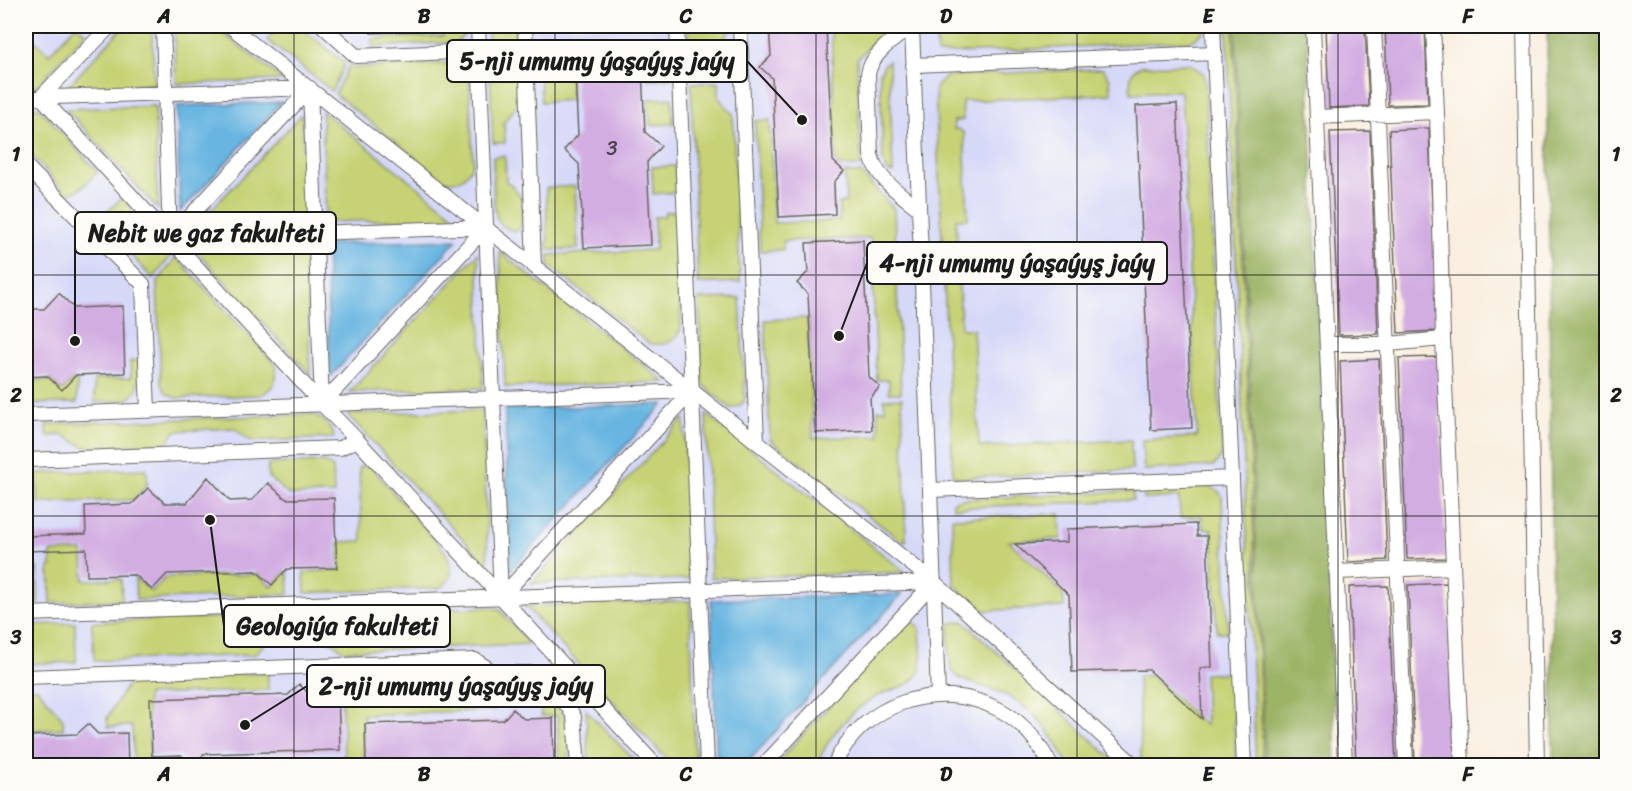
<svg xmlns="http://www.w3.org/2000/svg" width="1632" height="791" font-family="Sriracha,sans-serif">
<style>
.built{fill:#d6d8f8}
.green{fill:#c6d274;stroke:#717748;stroke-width:1.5}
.forest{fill:#9cb466;stroke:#5c6841;stroke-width:1.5}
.water{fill:#67b5e1;stroke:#42687e;stroke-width:1.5}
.building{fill:#d2ade2}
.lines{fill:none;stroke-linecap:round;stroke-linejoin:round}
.service-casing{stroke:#696660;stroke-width:16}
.service{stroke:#fff;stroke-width:14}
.grid{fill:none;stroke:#1c1c1c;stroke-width:1.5;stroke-opacity:0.55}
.labels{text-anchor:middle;stroke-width:4.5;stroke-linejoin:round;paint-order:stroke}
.number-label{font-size:20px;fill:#4a404e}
.leader{fill:none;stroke:#1c1c1c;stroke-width:2}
.callout-dot{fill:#1c1c1c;stroke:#fdfcf7;stroke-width:2}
.callout{fill:#fdfcf7;stroke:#1c1c1c;stroke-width:2}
.callout-label{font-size:24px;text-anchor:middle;font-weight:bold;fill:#1c1c1c}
.neatline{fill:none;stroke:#1c1c1c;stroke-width:2}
.grid-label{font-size:20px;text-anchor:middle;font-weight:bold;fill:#1c1c1c}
</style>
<rect width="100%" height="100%" fill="#fdfcf7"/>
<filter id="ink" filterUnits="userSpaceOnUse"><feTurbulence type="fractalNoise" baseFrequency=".0167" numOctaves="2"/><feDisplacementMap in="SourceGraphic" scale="12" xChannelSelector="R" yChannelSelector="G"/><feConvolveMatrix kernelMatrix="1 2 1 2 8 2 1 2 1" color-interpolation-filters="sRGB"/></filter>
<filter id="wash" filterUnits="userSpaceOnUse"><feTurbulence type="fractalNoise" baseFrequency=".008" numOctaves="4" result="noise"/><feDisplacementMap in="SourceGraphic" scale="24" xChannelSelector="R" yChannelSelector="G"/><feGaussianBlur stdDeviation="1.35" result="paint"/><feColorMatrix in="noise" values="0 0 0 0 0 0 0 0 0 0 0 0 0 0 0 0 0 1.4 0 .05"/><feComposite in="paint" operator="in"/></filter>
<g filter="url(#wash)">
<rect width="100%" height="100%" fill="#f9eedf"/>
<path class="built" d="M26,26H1234L1263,765H26Z"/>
<path class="green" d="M75,26H77L86,33L36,87L26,88V51L35,41L49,54Z
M124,26H152L154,85L67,87Z
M174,26H214L283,80L176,84Z
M279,26H299L345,63L332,91L267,40Z
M443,26H467C465,34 463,38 456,42L373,47L372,39L443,36Z
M488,26H515L518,104L504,122L505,143H493Z
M688,26H730V31L717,48L718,67L690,68Z
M831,26H887V28L857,59L861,166H840L836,162Z
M935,26H1090V32L1175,27L1176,26H1204L1203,32L1193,41L937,54Z
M1227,26H1233L1263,766L1256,765Z
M669,38L671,78L648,79L646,39Z
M569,53L571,100L541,102L539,54Z
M889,61L893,173C887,173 885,167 883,161L880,73L885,63Z
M451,63C461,64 467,66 469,77L473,163C467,177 461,183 445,181L335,94L349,65L353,68Z
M1190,64L1204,74L1205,78L1222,454L1219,460L1214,466L1144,470L1142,440L1197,437L1181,91L1131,93C1130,81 1128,70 1142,66Z
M1099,69H1103L1110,79L1111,94L962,101L963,120L954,121V129H958L964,133L968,219H956L961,329H973L979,447L1131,440L1132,470L959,478L953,475L935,88L947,76Z
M719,82V98L733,114L740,282L698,284L691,83Z
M672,98L673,124L650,125L648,99Z
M155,106L158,209L66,109Z
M26,108H39L98,172C89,180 79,194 66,193L26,149Z
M322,111L457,218L326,222Z
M302,114L305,223L196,226Z
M770,120L774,223L839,221V203L846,202L845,173H861L894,209L901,393H889V380H877L871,238L783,241V250L760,251L755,121Z
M505,156L506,181C511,185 517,190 520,196C524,205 524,223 518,231C508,231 499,225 496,215C492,202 494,172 493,157Z
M675,166L677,192L653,194L652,167Z
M575,186L578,249L548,250L546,188Z
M122,198L173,253L153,279L102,223V216Z
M677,211L681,329C673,344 667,345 650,344L549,266V255L655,250L654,217H664L665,212Z
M306,245L310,374L194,248Z
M500,252L665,382L505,387Z
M478,253L483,388L350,392Z
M176,257L276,365C278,380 274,388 261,395L176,398L166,393L161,383L157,283Z
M740,298L745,399C742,406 736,408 730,408L702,384L699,299Z
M808,318L813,438L879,436L878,410H885L884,399L902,398L906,541L900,540L774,443L770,439L765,320Z
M130,361H139C140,402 133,401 95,402L94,379L131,378Z
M50,380L62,391L73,380H77V403L26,404V381Z
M483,410L488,566L347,414Z
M310,414C321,416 333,427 334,438L254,441C241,439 242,430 232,428L175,431L168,442L164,444L84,447L63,435L47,436V424Z
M706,414L905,572L711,578Z
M684,418L689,579L532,583Z
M324,462L333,468L334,494L289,495L268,477V464Z
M370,466L444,550C453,564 456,580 439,588L305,593L304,572L340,570L339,542L362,541L359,467Z
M147,469V485L133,500L38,503L37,473Z
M1207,487C1215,488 1220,490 1222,498L1228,632H1217L1212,529H1203L1202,516L1180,518L1179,497L1144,499V490Z
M1133,491V500L953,508V502L961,499Z
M1060,514L1061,539L1009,541L1063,593L1064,607L979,611L954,584L952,518Z
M83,551L84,580L121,579L122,600L51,603L49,567L51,566V552Z
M28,553H32L33,567L37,568L38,604H26V555Z
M286,572L288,573L289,594L136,600L135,578L152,592L166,577L257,574L272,587Z
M690,601L695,765H672L525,606Z
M490,607L496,608L500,610L529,644L344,651L325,637H307L306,614Z
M287,615L288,638L269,639L254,655L94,661L92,622Z
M963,621L1119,765H1068C1054,734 1032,706 999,692C987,686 960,683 953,672C948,664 948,634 949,625L952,623Z
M910,622C915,623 918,624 920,629C920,640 924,662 920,671C914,687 891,689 877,696C850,711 828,736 817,765H775L905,623Z
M75,623L76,662L26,664V625Z
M466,665L467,679L487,695H493L494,710L363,715L364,765L203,766V762L344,757L341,687L325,688V671Z
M268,673V690L147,695L150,765H170H134L132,726L108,727L107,718L131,679Z
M1232,673L1236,765L1145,766L1141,759L1138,676H1152L1206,726L1204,674Z
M26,688H37L63,719V729L26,730Z
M541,706C545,706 551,705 555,707C572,715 569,750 569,765H559L557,716H541Z
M586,710L639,765H589Z"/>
<path class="forest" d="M1235,26H1307L1336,765H1265Z
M1547,26H1606V765H1553Z"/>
<path class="water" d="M282,102L180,212L177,106Z
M457,240L331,376H330L326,244Z
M664,404L510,571L505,409Z
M902,594L745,765H717L711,600Z"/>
<g id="blocks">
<path class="building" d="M371,26H438V30L371,33Z
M796,26H826L833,161L844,171L834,182L835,214L779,217L772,78L760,67L771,56L769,27Z
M1326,26H1365L1369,106L1329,108Z
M1385,26H1425L1428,104L1388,105Z
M641,49L645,132L661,146L647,162L651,245L584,248L579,164L564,150L578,135L574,53Z
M1177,104L1192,428L1151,430L1136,106Z
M1429,128L1437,331L1398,333L1389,130Z
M1370,131L1378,334L1339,335L1330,132Z
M863,240L869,377L880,387L870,398L872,430L815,433L808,294L797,283L808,272L806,243Z
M59,293L74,308L123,306L125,373L76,375L62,390L47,376L26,377V309H44Z
M1438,357L1446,558L1407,559L1399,358Z
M1379,359L1387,560L1348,562L1340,361Z
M208,477L230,501L252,500L268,483L286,499L334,498L337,568L287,569L272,585L256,571L167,574L152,590L135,575L87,576L86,549L26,551V536L86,534L85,506L132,504L148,488L165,503H187Z
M1196,524L1197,536H1207L1212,667L1200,668L1202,719L1149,670L1072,672L1069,595L1015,544L1067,542V529Z
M1447,583L1455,766H1415L1408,585Z
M1388,586L1396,766H1356L1349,587Z
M299,684L309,694L338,693L340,750L204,754L193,766L181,755L152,756L150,699L288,695Z
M513,709L524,719L553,718L554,766H366L365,724L503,720Z
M88,724L98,734L127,733L128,766H26V736L77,734Z"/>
</g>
</g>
<g filter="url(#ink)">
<use href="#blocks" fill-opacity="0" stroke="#696660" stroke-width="1.5"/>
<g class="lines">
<g class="service-casing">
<path id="service" d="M110,26L41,97L322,404L357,440L656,766
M163,26L170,238
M230,26L934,582L1135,766
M323,26L356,56L479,51
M478,26L501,597
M525,26L534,266
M677,26L707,766
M740,26L757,442
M912,26L938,695
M912,26C895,39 872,52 868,74L871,155C877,180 900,193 919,209
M1213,26L1244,766
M1313,26L1345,766
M1374,26L1406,766
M1433,26L1437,112L1443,339L1462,766
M1524,26L1537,766
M913,65L1215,53
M310,88L322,404
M26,98L310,88
M1317,117L1437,112
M26,166L143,284L148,411
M170,238L486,227
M170,238L310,88
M1327,344H1389L1443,339
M322,404L486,227
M26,415L692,391
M26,460L340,448L357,440
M930,490L1232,478
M1337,572L1453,567
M501,597L692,391
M26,614L934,582
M26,677L475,660L495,673H534L568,706L574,717L578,766
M763,766L934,582
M834,766C860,703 939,678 998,709C1022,721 1039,742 1051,766"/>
</g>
<use href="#service" class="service"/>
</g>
</g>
<path class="grid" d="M294,26V766M555,26V766M816,26V766M1077,26V766M1338,26V766M26,275H1606M26,516H1606"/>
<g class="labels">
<g class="number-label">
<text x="612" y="155">3</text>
</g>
</g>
<path class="leader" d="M802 120L747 61M75 341L75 233M839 336L867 263M210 520L224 626M245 725L307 686"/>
<g class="callout-dot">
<circle cx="802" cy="120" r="6"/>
<circle cx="75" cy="341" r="6"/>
<circle cx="839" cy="336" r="6"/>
<circle cx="210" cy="520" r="6"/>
<circle cx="245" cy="725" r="6"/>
</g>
<g class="callout">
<rect x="447" y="40" width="300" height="42" rx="6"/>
<rect x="75" y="212" width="261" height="42" rx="6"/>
<rect x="867" y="242" width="300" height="42" rx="6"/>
<rect x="224" y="605" width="226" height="42" rx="6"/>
<rect x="307" y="665" width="298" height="42" rx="6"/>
</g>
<g class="callout-label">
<text x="597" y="69">5-nji umumy ýaşaýyş jaýy</text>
<text x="206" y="241">Nebit we gaz fakulteti</text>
<text x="1017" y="271">4-nji umumy ýaşaýyş jaýy</text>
<text x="337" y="634">Geologiýa fakulteti</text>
<text x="456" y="694">2-nji umumy ýaşaýyş jaýy</text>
</g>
<rect width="1632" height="791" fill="none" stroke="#fdfcf7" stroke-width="66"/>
<rect x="33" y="33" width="1566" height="725" class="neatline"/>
<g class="grid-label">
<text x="164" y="23">A</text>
<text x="424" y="23">B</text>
<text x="686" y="23">C</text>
<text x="946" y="23">D</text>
<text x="1208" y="23">E</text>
<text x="1468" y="23">F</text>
<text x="16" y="161">1</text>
<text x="1616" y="161">1</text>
<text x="16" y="402">2</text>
<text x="1616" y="402">2</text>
<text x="16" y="644">3</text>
<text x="1616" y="644">3</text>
<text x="164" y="781">A</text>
<text x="424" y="781">B</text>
<text x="686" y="781">C</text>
<text x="946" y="781">D</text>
<text x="1208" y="781">E</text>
<text x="1468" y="781">F</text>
</g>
</svg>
